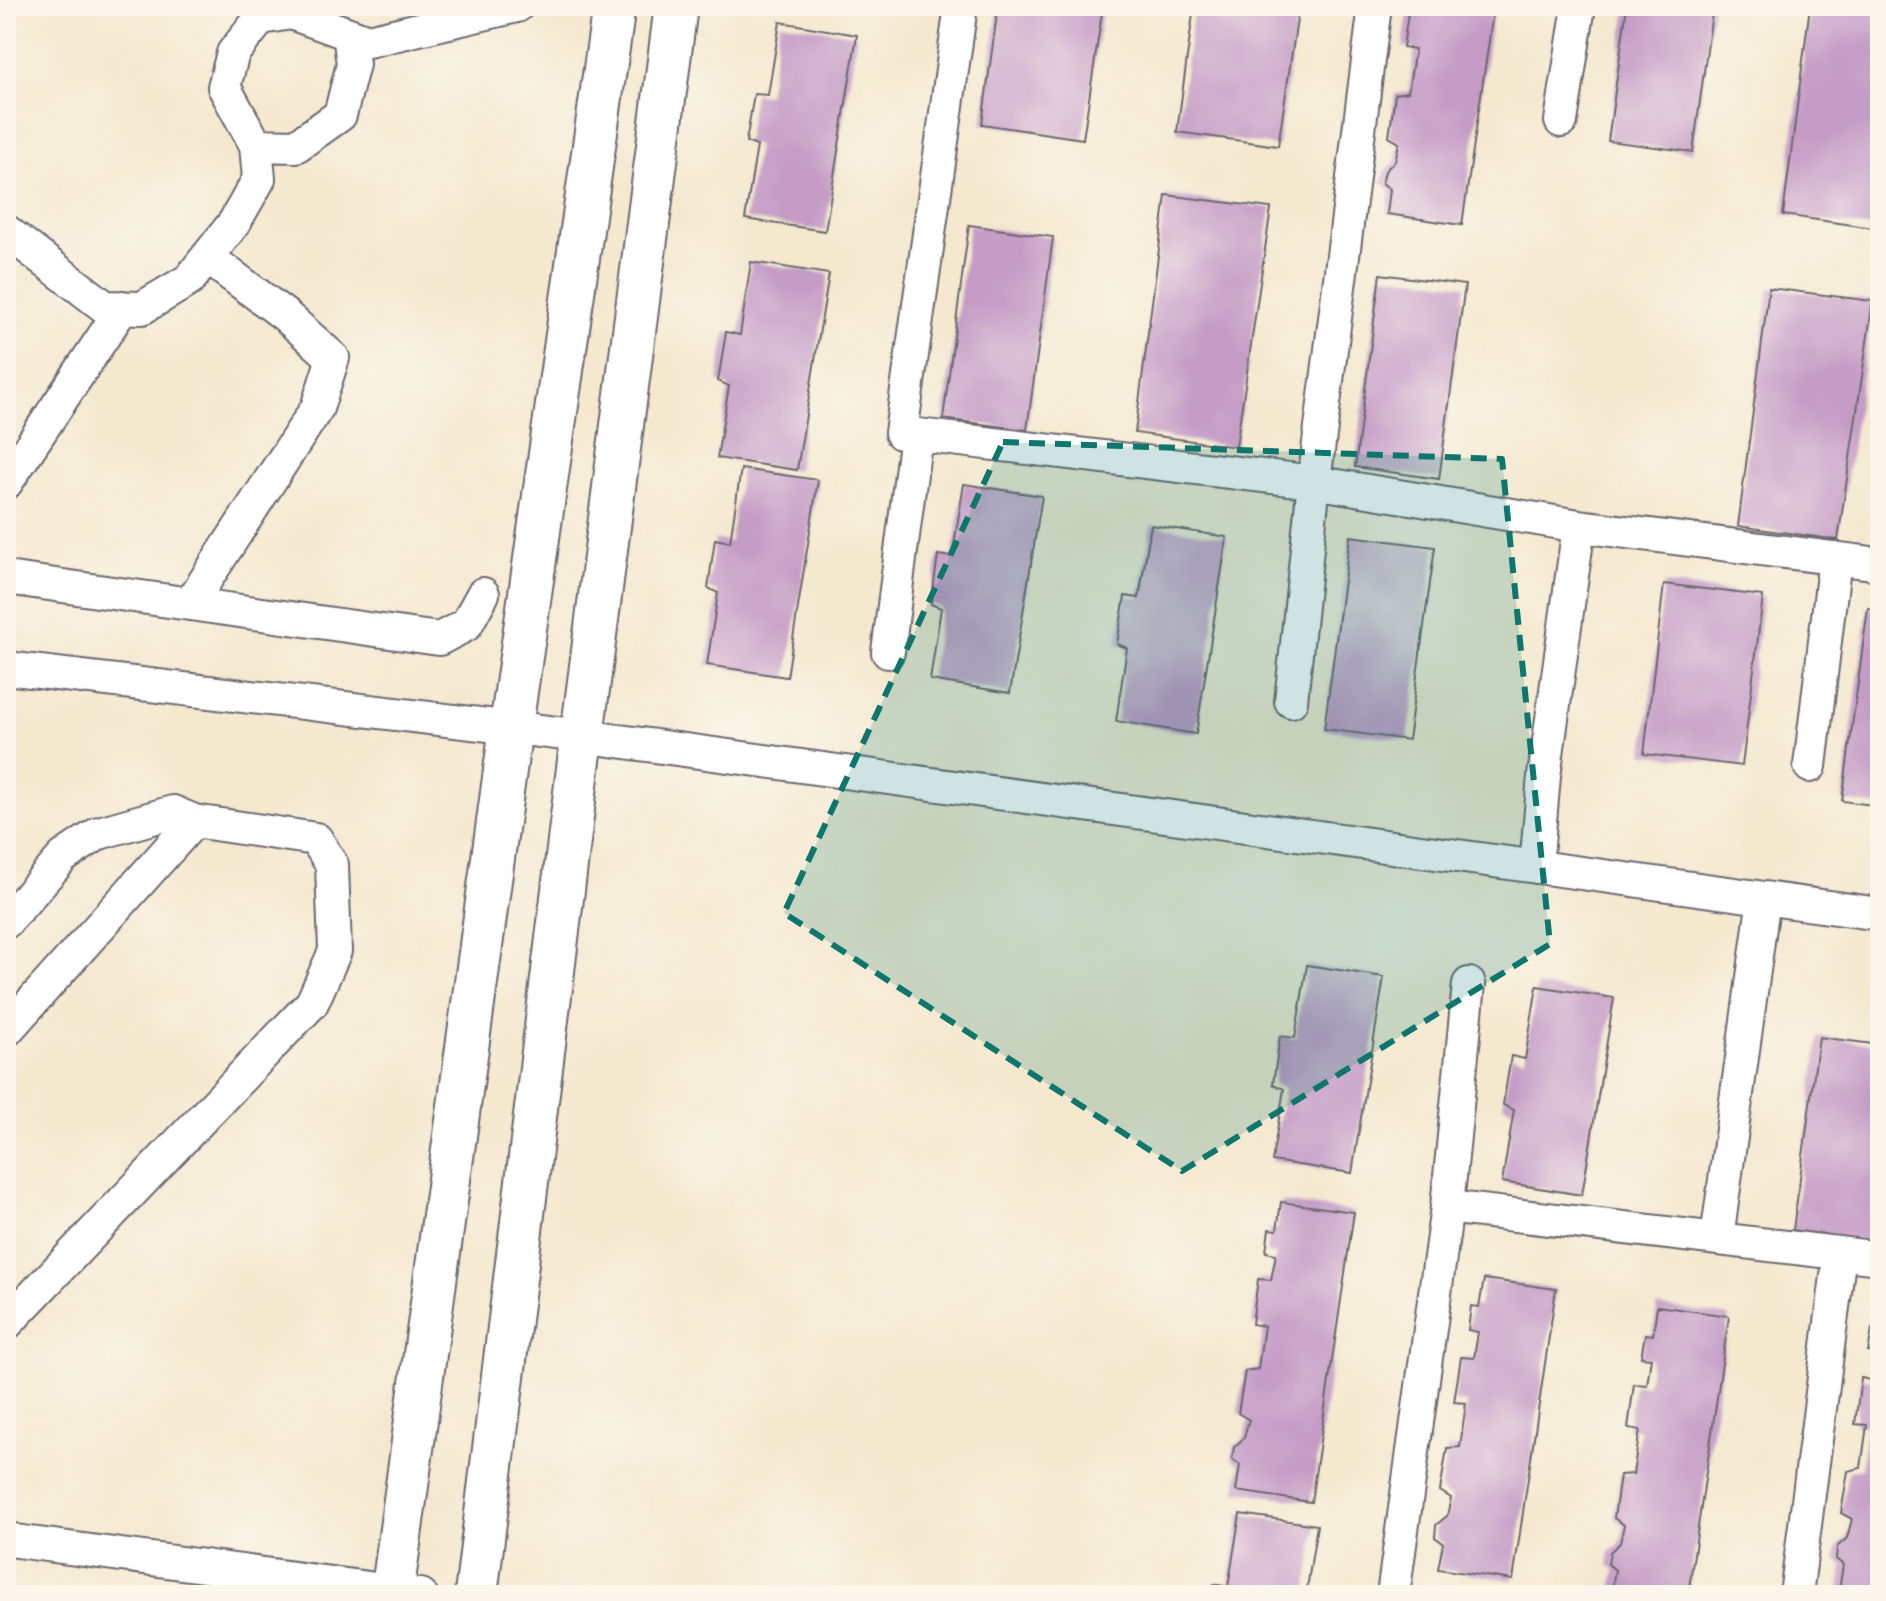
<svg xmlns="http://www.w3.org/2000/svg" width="1886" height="1601" font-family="Delius,sans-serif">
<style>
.building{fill:#c49cc6}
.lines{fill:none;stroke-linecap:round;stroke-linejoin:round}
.minor-casing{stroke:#6c676f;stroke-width:36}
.tertiary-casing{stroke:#6c676f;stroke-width:46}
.minor{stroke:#fff;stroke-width:32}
.tertiary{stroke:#fff;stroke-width:42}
.marked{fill:#0f766e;fill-opacity:0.2;stroke:#0f766e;stroke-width:6;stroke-dasharray:16 10;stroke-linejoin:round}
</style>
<rect width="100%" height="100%" fill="#fbf7ec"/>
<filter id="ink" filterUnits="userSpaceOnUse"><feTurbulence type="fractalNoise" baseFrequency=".0125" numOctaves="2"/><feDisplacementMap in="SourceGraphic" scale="16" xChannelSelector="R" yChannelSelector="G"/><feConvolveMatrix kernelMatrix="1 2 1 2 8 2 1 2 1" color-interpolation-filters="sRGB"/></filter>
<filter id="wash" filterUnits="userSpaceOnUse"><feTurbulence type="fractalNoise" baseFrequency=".006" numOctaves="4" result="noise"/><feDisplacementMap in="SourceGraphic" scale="32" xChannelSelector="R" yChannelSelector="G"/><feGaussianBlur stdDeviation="1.8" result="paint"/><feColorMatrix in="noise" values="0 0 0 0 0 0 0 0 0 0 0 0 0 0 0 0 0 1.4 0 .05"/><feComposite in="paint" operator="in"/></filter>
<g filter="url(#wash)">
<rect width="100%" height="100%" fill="#f4e8cf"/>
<g id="blocks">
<path class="building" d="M998,6H1103L1083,139L982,124Z
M1194,6H1299L1278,146L1177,132Z
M1409,6H1494L1462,225L1387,214L1390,189L1382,183L1385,171L1395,161L1399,143L1389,137L1395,94L1408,92L1415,49L1403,47Z
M1627,6H1713L1693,152L1608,141Z
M1810,6H1880V229L1783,215Z
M780,22L857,35L825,231L745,219L757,146L746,142L754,94L768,95Z
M1166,195L1271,208L1236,447L1135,433Z
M969,225L1053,237L1027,430L943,419Z
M751,262L829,274L797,470L717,458L729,386L718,381L726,332L740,335Z
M1380,274L1465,285L1439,479L1355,467Z
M1769,288L1873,301L1838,540L1738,526Z
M741,469L818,480L787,677L707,665L718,593L708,588L715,539L730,542Z
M964,484L1042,496L1010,693L930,680L941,608L931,604L938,555L952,557Z
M1151,525L1227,537L1196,734L1116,721L1127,648L1117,644L1125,596L1139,598Z
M1350,536L1435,547L1408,740L1324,729Z
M1664,584L1763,596L1742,766L1644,754Z
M1868,608L1880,610V806L1842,801Z
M1307,965L1384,977L1352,1173L1272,1161L1284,1089L1273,1084L1280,1036L1295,1038Z
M1537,986L1614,998L1582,1195L1502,1182L1514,1110L1503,1105L1511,1056L1525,1059Z
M1819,1037L1880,1045V1226L1878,1242L1793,1230Z
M1281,1202L1354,1212L1311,1502L1236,1491L1240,1465L1232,1459L1234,1447L1244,1438L1249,1420L1238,1413L1245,1371L1258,1369L1264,1326L1252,1324L1258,1279L1271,1280L1276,1254L1266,1252L1269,1229L1277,1230Z
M1484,1279L1556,1289L1513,1580L1438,1569L1443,1543L1435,1537L1436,1525L1447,1516L1451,1498L1440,1491L1447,1448L1460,1447L1466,1403L1454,1402L1461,1357L1474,1358L1478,1332L1468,1330L1471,1306L1479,1307Z
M1657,1306L1729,1316L1688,1595H1611L1615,1570L1608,1564L1610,1552L1620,1543L1624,1525L1614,1518L1620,1475L1633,1474L1640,1430L1628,1428L1634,1384L1647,1385L1651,1358L1641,1357L1645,1334L1653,1335Z
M1872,1329L1880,1330V1353L1868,1352Z
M1878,1357H1880V1595H1869L1839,1591L1843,1565L1836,1559L1837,1547L1847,1538L1852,1519L1841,1513L1848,1471L1861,1468L1867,1425L1855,1424L1861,1378L1875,1381Z
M1240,1514L1317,1525L1306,1595H1212L1214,1584L1228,1587Z"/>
</g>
</g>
<g filter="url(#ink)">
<use href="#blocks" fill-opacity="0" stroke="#6c676f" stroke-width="2"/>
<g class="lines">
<g class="minor-casing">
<path id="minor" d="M961,6L901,433L1314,482L1579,526
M349,34L353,64L340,115L296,146L256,145L224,87L233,53L261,18L291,13L368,41L517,6
M1561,121L1579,6
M6,231L105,307L142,308L189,280L234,223L259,179L256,145
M6,483L123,307
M6,578L439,639L466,625L483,594
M190,604L317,408L333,358L286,316L207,257
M888,652L916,435
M6,668L582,736L1880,914
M1291,701L1314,482L1375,6
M1810,766L1835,558
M1536,867L1544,776L1579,526L1880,564
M6,922L63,857L99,833L173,812L194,821L6,1031
M1447,1207L1880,1258
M1717,1238L1764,898
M6,1324L312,1003L335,951L332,865L316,839L194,821
M6,1537L16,1541L421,1595
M1393,1595L1447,1207L1469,984
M1796,1595L1840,1253"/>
</g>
<g class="tertiary-casing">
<path id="tertiary" d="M392,1595L511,727L614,6
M476,1595L582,736L676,6"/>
</g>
<use href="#minor" class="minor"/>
<use href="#tertiary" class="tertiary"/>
</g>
</g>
<path class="marked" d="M1003,442L1502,459L1550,944L1182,1171L784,913Z"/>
<rect width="1886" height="1601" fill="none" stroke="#fbf7ec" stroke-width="32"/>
</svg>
